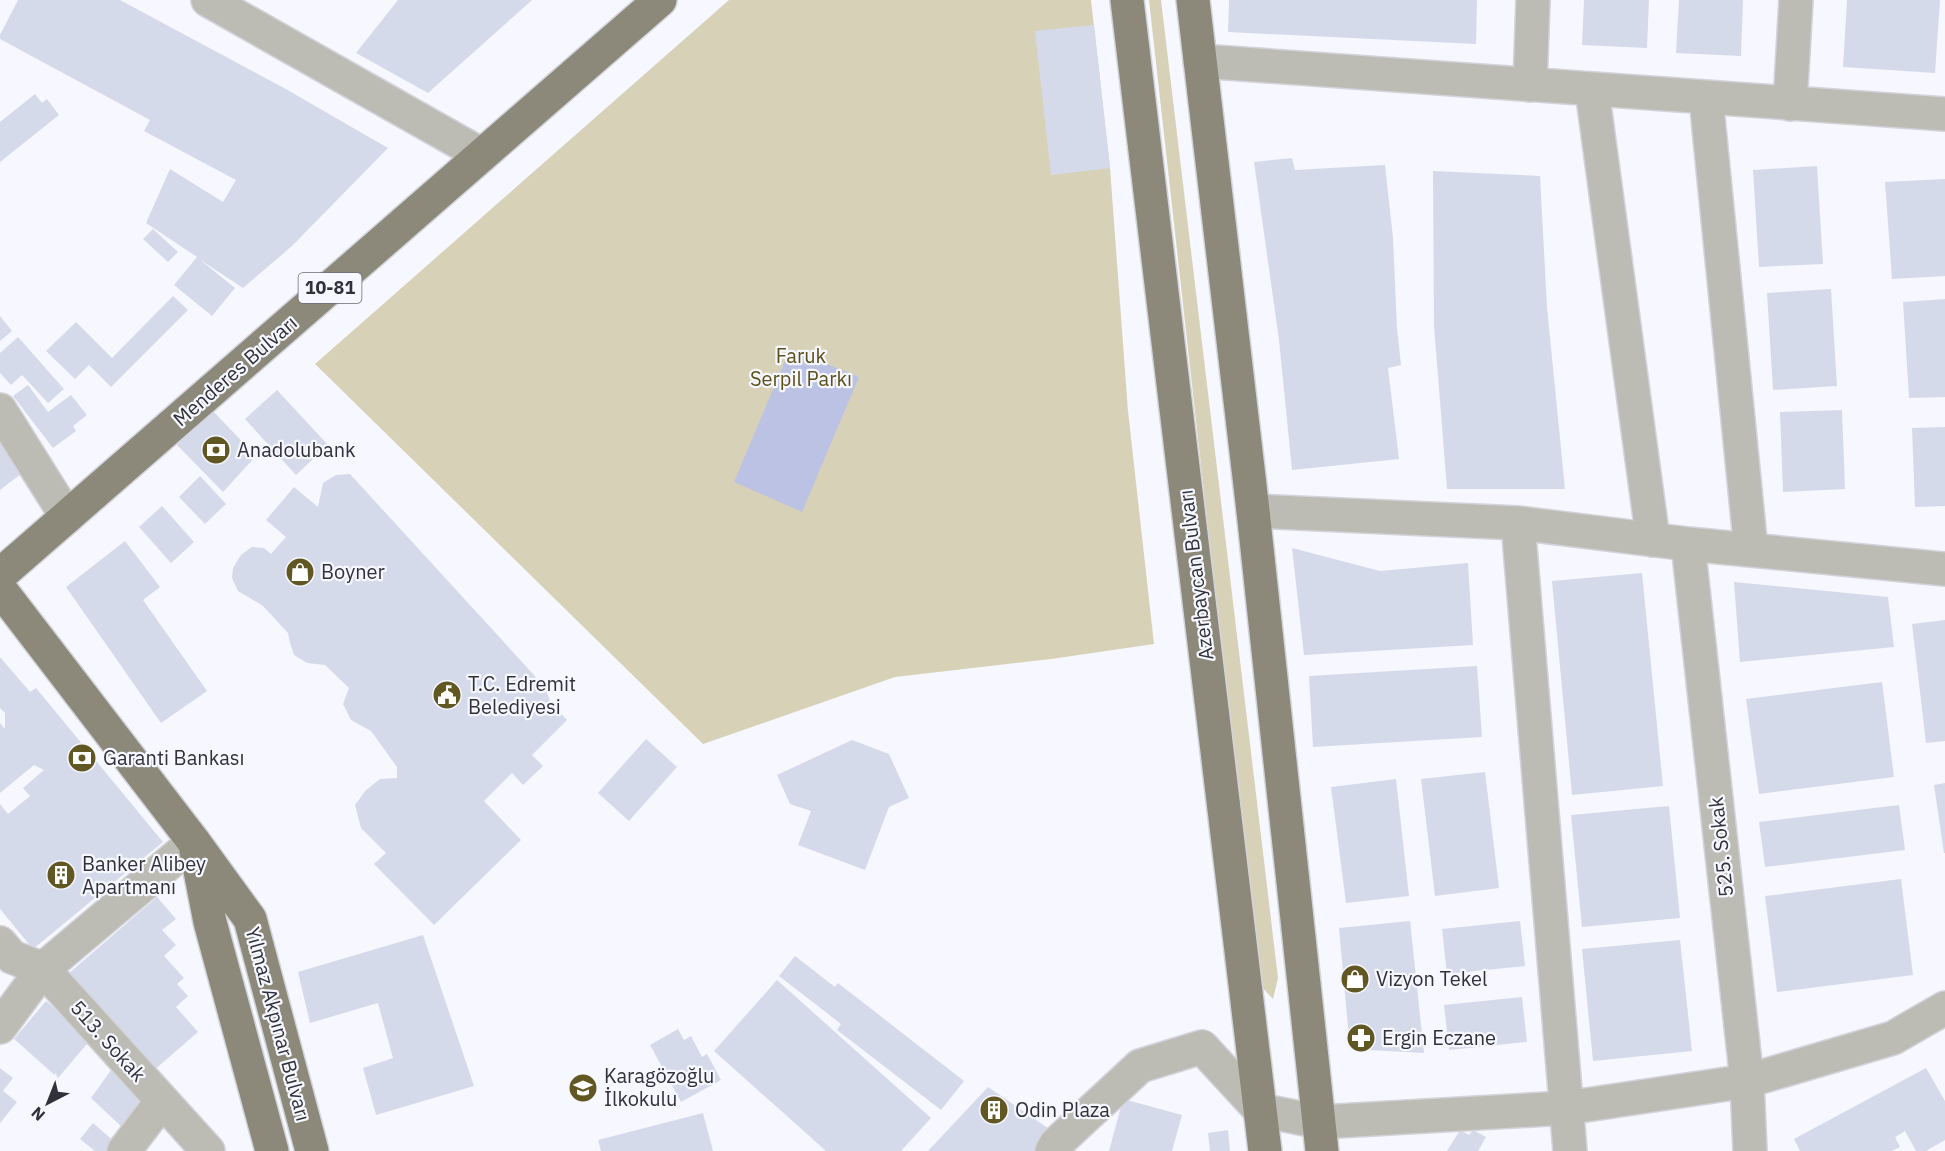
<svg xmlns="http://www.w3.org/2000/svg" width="1945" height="1151" font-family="'IBM Plex Sans',sans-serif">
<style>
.green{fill:#d7d2b7}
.water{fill:#bbc2e3}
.building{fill:#d5daeb}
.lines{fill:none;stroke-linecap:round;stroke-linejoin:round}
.minor-casing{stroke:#d3d4db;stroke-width:36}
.major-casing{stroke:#d3d4db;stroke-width:36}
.minor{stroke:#bdbcb4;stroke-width:33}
.major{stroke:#8c897b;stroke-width:33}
.labels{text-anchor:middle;stroke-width:4.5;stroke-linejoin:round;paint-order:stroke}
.shield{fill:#f6f7ff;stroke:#6c6d74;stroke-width:1.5}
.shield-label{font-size:18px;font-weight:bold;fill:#313239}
.park-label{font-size:20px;fill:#5b5118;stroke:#f6f7ff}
.street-label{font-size:20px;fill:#313239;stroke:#f6f7ff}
.poi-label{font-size:20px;fill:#313239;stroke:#f6f7ff;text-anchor:start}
</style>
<rect width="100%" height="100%" fill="#f6f7ff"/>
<path class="green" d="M729,0H1091L1110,168L1128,411L1154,644L1051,659L895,677L703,744L315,364Z
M1149,0H1161L1278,978L1273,999L1259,984Z"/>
<path class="water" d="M790,349L859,377L802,512L734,482Z"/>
<path class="building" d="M18,0H120L284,88L388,148L292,246L243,288L199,259L235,288L212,316L174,285L197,257L146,223L170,169L223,202L236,180L144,131L150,120L0,39V35Z
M398,0H532L428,93L356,53Z
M1229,0H1477L1476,44L1228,32Z
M1584,0H1649L1647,48L1582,45Z
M1679,0H1743L1741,56L1676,53Z
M1847,0H1940L1935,73L1843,67Z
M1094,25L1110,168L1051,175L1035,31Z
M35,94L42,103L47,99L59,115L0,162V122Z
M1292,158L1295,170L1385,165L1393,238L1397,328L1401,365L1388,368L1399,459L1292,470L1279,340L1254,162Z
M1817,166L1823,264L1759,267L1753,170Z
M1433,171L1540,176L1547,307L1565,489H1447L1434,326Z
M1945,179V276L1892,279L1885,182Z
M153,229L178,252L168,262L143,239Z
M1831,289L1837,386L1773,390L1767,293Z
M173,296L188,310L111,387L89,365L75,379L46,351L76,322L112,358Z
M1945,299V397L1909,398L1903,302Z
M0,316L12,331L0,341Z
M18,337L64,389L48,403L22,375L11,385L0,373V353Z
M28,385L48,412L71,395L87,415L73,426L76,431L53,448L13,396Z
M277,390L328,445L296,475L245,419Z
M212,410L256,456L223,492L177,445Z
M1842,410L1845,489L1783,492L1780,412Z
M1945,427V506L1915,507L1912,428Z
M0,437L25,471L0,490Z
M350,474L544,686L551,703L567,720L532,755L543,766L523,785L512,773L484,801L521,840L434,925L374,864L386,853L361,828L355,805L366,790L380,779L397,778V767L371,731L351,720L343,704L349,688L325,665L307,663L294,655L290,643L288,633L263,606L238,591L232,578L233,568L241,555L252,547L264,548L271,554L286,537L266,520L294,487L318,507L323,483L336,475Z
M200,476L226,504L205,524L179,497Z
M162,506L194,542L171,563L139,527Z
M125,541L160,587L143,600L207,691L161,723L66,587Z
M1292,548L1380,571L1468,563L1473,645L1304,655Z
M1642,573L1663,786L1572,795L1552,581Z
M1734,582L1888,597L1894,647L1740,662Z
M1945,620V741L1926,743L1912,624Z
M0,657L30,692L36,688L163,842L33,949L0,909V804L8,814L30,796L23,788L44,770L34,765L0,793V723L5,729V713L0,708Z
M1477,666L1482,737L1313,747L1309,676Z
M1882,682L1894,777L1759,794L1746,699Z
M646,739L677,767L629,821L598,793Z
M852,740L889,754L909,798L889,807L865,870L798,845L811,811L790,804L777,775Z
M1485,772L1499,888L1435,896L1421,779Z
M1396,779L1409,896L1346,903L1331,787Z
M1945,783V853H1944L1934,785Z
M1899,805L1905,850L1765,867L1759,822Z
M1669,806L1680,918L1582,927L1571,815Z
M1901,879L1913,975L1777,992L1765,896Z
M157,897L176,919L162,930L176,945L164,956L184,978L177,984L188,996L176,1007L198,1032L153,1071L68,974Z
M1410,921L1424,1053L1350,1049L1339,928Z
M1520,921L1525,966L1447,974L1442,929Z
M423,935L474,1086L376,1115L363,1068L393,1058L378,1003L310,1023L298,972Z
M1680,940L1692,1051L1593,1061L1582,949Z
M795,956L835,987L838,983L964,1081L941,1110L837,1030L841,1024L779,976Z
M777,980L931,1118L901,1151H826L714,1051Z
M1522,997L1527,1042L1449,1050L1444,1005Z
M46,1001L91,1039L58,1078L14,1039Z
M678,1029L684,1040L691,1036L702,1057L707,1054L721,1080L681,1102L650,1045Z
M114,1066L149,1100L125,1130L91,1098Z
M0,1068L13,1078L3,1091L17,1102L0,1123Z
M1926,1068L1945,1101V1140L1926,1151H1916L1905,1131L1895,1137L1900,1147L1892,1151H1800L1794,1139Z
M988,1087L1055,1133L1039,1151H928Z
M1123,1099L1182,1115L1172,1151H1109Z
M703,1113L713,1151H601L598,1140Z
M93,1123L116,1143L110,1151H95L80,1139Z
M1228,1130L1230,1151H1210L1208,1133Z
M1460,1130L1469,1135L1473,1130L1486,1137L1478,1151H1447Z"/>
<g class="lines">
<g class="minor-casing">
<path id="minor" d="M208,0L482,155
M1200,61L1945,114
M1530,85L1533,0
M1592,90L1653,540
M1706,98L1751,550
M1790,104L1796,0
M0,410L67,517
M1253,511L1518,523L1688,544L1945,569
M1518,523L1570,1151
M1688,544L1747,1081L1750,1151
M0,943L12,957L43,969L208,1151
M0,1027L43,969L194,842
M124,1151L162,1101
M1052,1151L1056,1144L1140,1066L1202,1047L1260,1110L1320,1122L1566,1108L1747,1081L1893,1038L1945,1008"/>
</g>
<g class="major-casing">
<path id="major" d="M1127,0L1265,1151
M1193,0L1253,511L1322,1151
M0,575L660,0
M0,589L194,842L250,919L312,1151
M196,850L210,922L272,1151"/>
</g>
<use href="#minor" class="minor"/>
<use href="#major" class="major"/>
</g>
<defs>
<g id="bank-disc" transform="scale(1.5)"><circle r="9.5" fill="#605723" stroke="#f6f7ff"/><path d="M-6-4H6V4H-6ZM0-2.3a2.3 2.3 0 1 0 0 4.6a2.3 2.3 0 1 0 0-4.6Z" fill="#fff"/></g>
<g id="shop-disc" transform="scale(1.5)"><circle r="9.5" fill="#605723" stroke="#f6f7ff"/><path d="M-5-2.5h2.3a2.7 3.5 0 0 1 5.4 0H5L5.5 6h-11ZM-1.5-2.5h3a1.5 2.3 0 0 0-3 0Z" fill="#fff"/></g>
<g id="civic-disc" transform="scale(1.5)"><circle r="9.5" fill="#605723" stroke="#f6f7ff"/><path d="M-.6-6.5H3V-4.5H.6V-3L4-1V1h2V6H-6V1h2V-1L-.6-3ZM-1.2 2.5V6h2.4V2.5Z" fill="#fff"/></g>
<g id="building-disc" transform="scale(1.5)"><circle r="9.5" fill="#605723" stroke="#f6f7ff"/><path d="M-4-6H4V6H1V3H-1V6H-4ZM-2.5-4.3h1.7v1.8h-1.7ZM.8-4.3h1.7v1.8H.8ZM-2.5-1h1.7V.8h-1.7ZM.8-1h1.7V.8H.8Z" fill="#fff"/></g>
<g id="pharmacy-disc" transform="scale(1.5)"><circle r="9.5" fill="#605723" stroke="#f6f7ff"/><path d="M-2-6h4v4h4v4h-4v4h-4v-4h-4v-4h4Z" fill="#fff"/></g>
<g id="school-disc" transform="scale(1.5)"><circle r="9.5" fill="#605723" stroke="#f6f7ff"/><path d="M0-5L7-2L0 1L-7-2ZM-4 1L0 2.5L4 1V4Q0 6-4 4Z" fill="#fff"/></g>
</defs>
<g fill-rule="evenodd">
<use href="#bank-disc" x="216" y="450"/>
<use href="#shop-disc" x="300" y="572"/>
<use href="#civic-disc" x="447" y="695"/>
<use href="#bank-disc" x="82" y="758"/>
<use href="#building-disc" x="61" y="875"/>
<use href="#shop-disc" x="1355" y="979"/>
<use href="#pharmacy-disc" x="1361" y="1038"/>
<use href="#school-disc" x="583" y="1088"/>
<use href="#building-disc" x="994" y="1110"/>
</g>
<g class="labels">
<rect class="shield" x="298.5" y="273" width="63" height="30" rx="4.5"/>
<g class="shield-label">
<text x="330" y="294">10-81</text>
</g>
<g class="park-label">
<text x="801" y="363">Faruk<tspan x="801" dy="23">Serpil Parkı</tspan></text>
</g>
<g class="street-label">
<text transform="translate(235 371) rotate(-41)" y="7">Menderes Bulvarı</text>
<text transform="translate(1196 575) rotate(-97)" y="7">Azerbaycan Bulvarı</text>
<text transform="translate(1721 847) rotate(-96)" y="7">525. Sokak</text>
<text transform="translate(278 1024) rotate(75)" y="7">Yılmaz Akpınar Bulvarı</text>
<text transform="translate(108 1041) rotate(48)" y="7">513. Sokak</text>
</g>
<g class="poi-label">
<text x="237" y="457">Anadolubank</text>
<text x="321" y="579">Boyner</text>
<text x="468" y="691">T.C. Edremit<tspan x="468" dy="23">Belediyesi</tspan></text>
<text x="103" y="765">Garanti Bankası</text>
<text x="82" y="871">Banker Alibey<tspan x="82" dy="23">Apartmanı</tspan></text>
<text x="1376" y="986">Vizyon Tekel</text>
<text x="1382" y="1045">Ergin Eczane</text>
<text x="604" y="1083">Karagözoğlu<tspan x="604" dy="23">İlkokulu</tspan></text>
<text x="1015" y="1117">Odin Plaza</text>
</g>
</g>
<g transform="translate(48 1103) rotate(222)" stroke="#f6f7ff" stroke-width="4.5" paint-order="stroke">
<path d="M0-4.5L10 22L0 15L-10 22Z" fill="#313239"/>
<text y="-9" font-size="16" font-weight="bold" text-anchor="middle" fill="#313239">N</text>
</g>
</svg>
